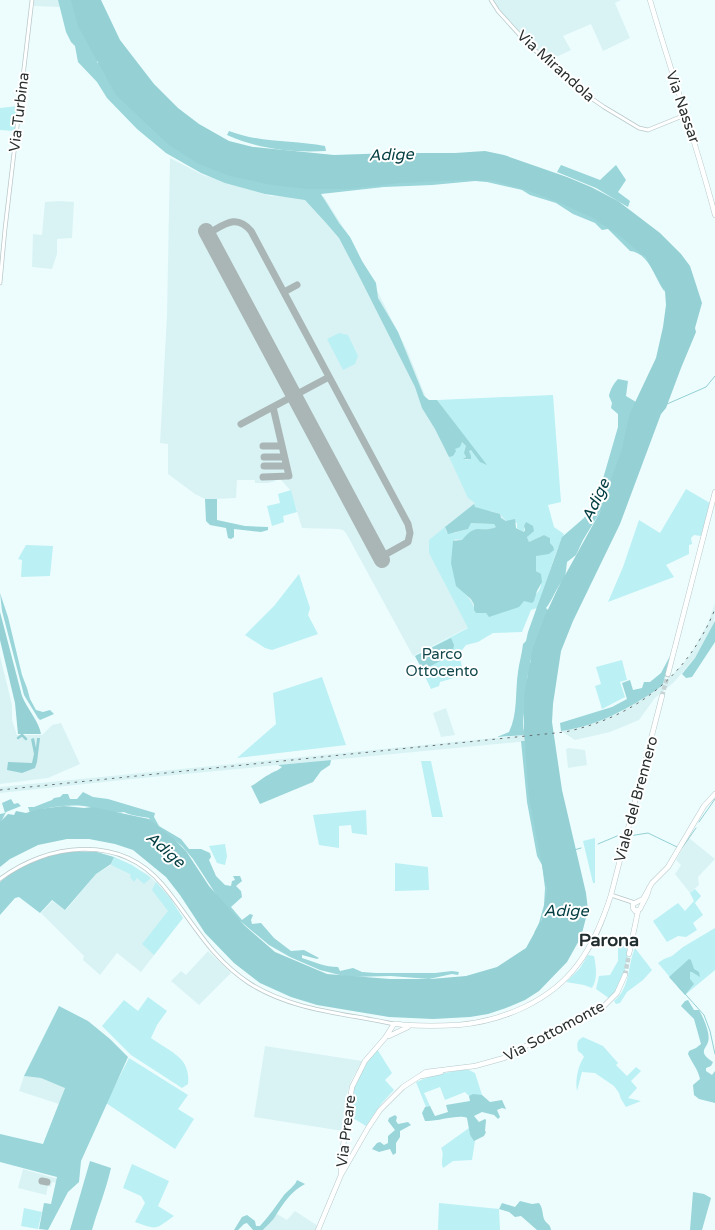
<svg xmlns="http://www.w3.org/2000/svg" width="715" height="1230" font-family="'Varela Round',sans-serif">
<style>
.built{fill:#d9f3f4}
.green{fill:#bbf0f4}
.forest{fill:#99d5d9}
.water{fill:#94d0d4}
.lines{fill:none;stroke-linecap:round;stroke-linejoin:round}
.stream{stroke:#94d0d4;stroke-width:1}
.canal{stroke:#94d0d4;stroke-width:2.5}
.taxiway{stroke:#aab6b6;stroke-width:7}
.runway{stroke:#aab6b6;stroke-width:16}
.major-tunnel{stroke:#c6d4d5;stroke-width:4.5;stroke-dasharray:4.5 2;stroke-linecap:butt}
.minor-casing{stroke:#b9c8c9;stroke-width:4.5}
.major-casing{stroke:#b9c8c9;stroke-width:5.5}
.minor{stroke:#fff;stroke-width:3}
.major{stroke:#fff;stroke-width:4.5}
.rail{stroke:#666f6f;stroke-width:1;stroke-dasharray:2.5 5;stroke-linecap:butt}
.labels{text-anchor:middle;stroke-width:4;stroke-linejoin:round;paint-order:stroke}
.street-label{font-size:15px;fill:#292f2f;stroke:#fff}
.park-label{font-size:15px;fill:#11474b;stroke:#fff}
.water-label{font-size:16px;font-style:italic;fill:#023e41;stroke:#fff}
.quarter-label{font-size:18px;font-weight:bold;fill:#212d2e;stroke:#fff}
</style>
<rect width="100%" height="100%" fill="#edfdfe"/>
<path class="built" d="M34,0H58L60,7L34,6Z
M492,0H621L615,3L630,38L603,51L591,24L563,36L571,50L550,60L515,30Z
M170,158L203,175L271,196L294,197H324L352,241L407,350L427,400L512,497L469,627L413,656L346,533L343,530L338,529L302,528L291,491L281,480H275L276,481L268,483H255V480H237L236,498L215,499H205L195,494L168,474V444L160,443L167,315Z
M59,201L74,202L72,238L57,239V254L52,269L32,267L33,234L42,235L45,202Z
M715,603L714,625L695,658L674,682L655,698L639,720L610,732L575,740L561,731L587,726L619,713L659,688L681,666L690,655L708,623Z
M0,656L12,705V720L17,735H42L52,725L61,723L80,764L48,778L0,784Z
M446,708L455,735L441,737L433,713Z
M525,735L526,741L519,742L132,779L0,793V787Z
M569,748L585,750L587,765L568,768L566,749Z
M689,838L715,859L698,877L699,885L690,893L675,874L681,865L676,860Z
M114,857L147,874L157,883L170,898L183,918L141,972L117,953L100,975L83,960L84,956L41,913L52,901L66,910L96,874L111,865Z
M208,951L231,973L199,1005L171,981L181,971L186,975Z
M265,1046L362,1061L351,1081L346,1097L343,1131L254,1117Z
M24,1076L41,1078L65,1087L59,1104L19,1091Z
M23,1169L58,1179L56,1183L52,1182L51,1187L48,1186L46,1195L18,1188Z
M295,1211L318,1226L317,1230H263L277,1214L287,1220Z"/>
<path class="green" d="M18,106L15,131L0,130V108Z
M339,333L348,335L358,356L355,364L343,370L327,339Z
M553,395L561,502L548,505L554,527L564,534L557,550L537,608L531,610L522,632L493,633L478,642L466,645L459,654L464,675L440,682L439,686L431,689L415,656L468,628L429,553V540L445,527L446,532L455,533L468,529L470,523L494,524L496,527C479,533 477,523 462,540L455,539C450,557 451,574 462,589C468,598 473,602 476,613H486L488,615L524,601C531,601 540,592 541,585C542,582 539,575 538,572L536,571V556L553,546L550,543V538L544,535L529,542L527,537L530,533L524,526V532L517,528V523L506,521L500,514L491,511L487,512L475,507L474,504L475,503L468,498L449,457L453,456L455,449L462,442L466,446L465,460L471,459L469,450H471L485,465L437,400Z
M686,489L710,503L701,536L694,535L691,538L692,544L689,545V554L666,565L674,577L608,602L623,567L639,520L660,533Z
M291,490L297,512L283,516L284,522L272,526L267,506L280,503L278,494Z
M26,545L53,546L50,576L21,577L22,560L18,559Z
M299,574L310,608L308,615L318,634L272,650L265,648L245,635L274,606Z
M622,660L627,680L620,682L625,697L602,709L595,686L601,684L596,667Z
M322,677L346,745L237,758L276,724L273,693Z
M421,761H431L443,817H432Z
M366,810L367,835L352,833L351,825L339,826V848L319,845L313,815Z
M595,838V883H593L583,841Z
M225,844L227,856L225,865L217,863L209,846Z
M114,857L132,865L151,878L144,884L137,878L134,882L130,877L131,875L130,874L111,865Z
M395,863L428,867L429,890L395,891Z
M156,882L170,898L183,918L154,955L142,944L168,911L152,890Z
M695,889L701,896L695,903L703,915L693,923L697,930L686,937L678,936L667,942L653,921L678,903L685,911L694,901L690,893Z
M715,928V970L685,995L658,963L664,959L672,956L683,947Z
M618,939L629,940V950L624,975L621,985L610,999L596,989L599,976L610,975L618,961Z
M635,948L652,970L643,980L627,992L620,1003L616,1004L614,1001C631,987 627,966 635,948Z
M588,955L594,956C596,967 598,978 592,988L584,985L566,982L580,968Z
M148,997L167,1011L157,1025L151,1038C170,1052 191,1057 188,1084L182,1088L131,1055L102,1026L124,1000L138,1011Z
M583,1037L603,1046L618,1063L616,1065L627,1076L636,1067L641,1071L631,1081L637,1088L628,1098L641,1101L626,1107L621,1099L619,1093L614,1086L595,1073L582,1072L577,1091C575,1080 578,1066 584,1057L582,1054L578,1051C577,1044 576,1041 583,1037Z
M377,1049L392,1073L385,1080L394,1090L381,1104L366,1126L348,1115C353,1087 357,1070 377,1049Z
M129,1058L188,1095L178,1109L194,1119L175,1149L106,1103Z
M459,1070H469L475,1073L482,1095L469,1096L465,1092L445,1100L440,1087L424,1093L430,1106L426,1107L416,1082L431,1076Z
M469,1128L470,1135L475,1141L472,1160L453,1161L443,1168C440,1161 445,1154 441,1148Z
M132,1164L169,1181L158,1206L174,1216C154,1230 158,1230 135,1222L145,1203L141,1196L123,1188Z
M439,1203L499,1209L500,1230H438Z
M24,1208L42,1212L38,1229L21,1226Z"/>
<path class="forest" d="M58,0H72L100,57L97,62L98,63L100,62L163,134L454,180L465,177L529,186L616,228L660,272L665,292C655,280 650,253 630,251L608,229L602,230L595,223L573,214L556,203L530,195L522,190L487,182L475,181L432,185L384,187L321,194L339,223L350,237L362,261L376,283L378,298L398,332L424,396L429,400H437L487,465L480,462L471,450L469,451L471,456V459H463L466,457L464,453L466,446L462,442L460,447L455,449L456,451L453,456L449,457L435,429L422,408L415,387L360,278L339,238L327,224L305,200L265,194L225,183L201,173L166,153L137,129L107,98L97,82L78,62L75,46L71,42L66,32Z
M229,131C260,143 293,140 325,146L326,151C292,153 258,149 227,135Z
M561,165L600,180L616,165L626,180L618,192L630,201L628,207L596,188L557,172Z
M618,379L628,381L626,396L636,402L606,502L583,540L576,555L567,562L565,579C556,586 553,600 546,608L549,611L530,662V674H528C527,680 527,684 527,690C527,705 520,720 525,735L497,737L509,732C518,714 515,692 518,672C519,663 522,654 523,644L526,641L528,632L562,537L584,518L592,505L600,489L618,427V414L611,408L612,403L609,396C610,390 614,383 618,379Z
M205,499H217V520L245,526L268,527V530L261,532L234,529V537L231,539L228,538L226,528L210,525L206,521Z
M474,504L475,507L500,514L501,518L506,521L515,519L516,528L524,532L525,530L524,526L526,522L533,526L534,531L527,537L529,542L544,535L550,538V543L553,546L554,550L549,554L536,556V571L541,574L542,582L537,591L534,601L532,603L524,601L519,607L489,617L486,613H476L474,610V604L471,599L456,586L451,563L453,541L462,540C478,521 479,534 496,527L494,524L471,523L468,529L448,534L445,527Z
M0,593L8,617L22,675L27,688L30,699L36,710L43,712L50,710L54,714L40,720L38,718L24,695L2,611Z
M715,621V642L692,677L686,678L682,674L695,658Z
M451,638L454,645L453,650L442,656V660L423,670L415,656Z
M670,656L663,684L659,688C628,709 598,726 561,731L560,723L612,707L627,699L622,683L630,680L633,690L642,688L644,682H650L661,673Z
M521,741H526V755L545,869L548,902L537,932L534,933L539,923L544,905L545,888L542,865L537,856L527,802Z
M331,760L330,765L321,771L313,782L260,804L251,786C258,783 263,777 270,774C274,771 278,771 282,767L278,765Z
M83,792L93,797L108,799L155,813L154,817L159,826L181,839L189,849H201L210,853L211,857L209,860L216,876L225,885L231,886L232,881L235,880L233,876H240L242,881L236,886L241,891L242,897L231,907L242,920L250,914L253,915L251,920L252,924L261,923L274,938L291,951L304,950L319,958L317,959L302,955V958C314,962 325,967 338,967L340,971L353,968L362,972L376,973H435L452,971L459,972L458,975L452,974L429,979L391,976L348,977L320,970L290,957L269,945L239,920L219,899L193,859L182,846L151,822L149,818C144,817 128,815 124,812C113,814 101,810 90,807C77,803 41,807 30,813L28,807H34L52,800L54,798L60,797L63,794H68L70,799H77Z
M11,799L14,804L18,803L21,806L6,812L0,824V814L5,813L2,803Z
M71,851L97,852L114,857L111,864L96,874L65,910L52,900L40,913L19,897L15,898L0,915V882C20,864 45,856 71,851Z
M689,959L691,960L694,969L699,972L700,977L692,972H690V979L694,984L685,995L669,977Z
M688,1000L694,1010H699C703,1017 711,1034 708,1042C707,1046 703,1049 704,1053C705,1057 710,1060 713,1062L711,1066L706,1068V1071L712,1075L715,1071V1103L699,1099L694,1095L693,1085L700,1079C698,1069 692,1063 688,1054L689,1051L696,1048L701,1044L694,1019L681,1006L685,1001Z
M59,1006L88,1021L110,1039L128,1057L81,1161L79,1182L68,1192L48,1230L39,1229L44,1203L51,1204L57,1177L0,1162V1134L43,1144L65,1088L41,1078L24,1076Z
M473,1094L482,1095L490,1102L502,1100L506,1109L502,1108L497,1110L500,1117L498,1119L494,1115L482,1112L474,1116L479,1122L485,1119L486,1120L485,1131L486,1132L484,1136L474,1141L470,1135L467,1118C458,1114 437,1122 425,1121L422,1113L425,1107L430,1106L435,1116L448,1112L446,1105L470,1101L469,1096Z
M395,1115L397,1117L396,1121L398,1124L408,1122L411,1125L400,1131V1137L396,1143V1153L393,1155L390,1149L379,1152L372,1149L377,1143L380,1142L384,1145L388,1143V1136L395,1130L388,1121L389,1118Z
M90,1161L111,1168C106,1190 98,1209 92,1230H70Z
M297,1180L305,1184C291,1191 283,1204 276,1215C273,1221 267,1225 263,1230H253L247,1223L244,1224L238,1230H234L242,1217L247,1215L255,1221L256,1226H260C269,1216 276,1206 284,1195C288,1190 295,1186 297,1180Z
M693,1192L704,1194L711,1198L702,1230H690Z
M520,1201L532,1204L539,1203C543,1208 542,1213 544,1219C547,1225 550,1223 551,1230H537L521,1216L515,1217L509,1212L499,1209L502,1203L515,1207Z"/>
<path class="water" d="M71,0H101L120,40L154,84L178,108L199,124L229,141L253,147L334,155L393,153H455L485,151L504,155L567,177L591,187L618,201L660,233L681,254L690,266L702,303L695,328L696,332L681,368L666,408L661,414L620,524L573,621L561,651L553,704L552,722L562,790L586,893L588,910L581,937L567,962L539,991L525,1000L506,1008L488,1014L470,1017L433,1019L389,1017L317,1005L291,997L260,983L234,963L205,933L180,895L166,877L133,850L115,844L89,839H67L38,845L10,859L0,867V822L8,814L14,815L16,811L26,813L39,809L64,806L84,808L92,807L149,819L174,839L186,851L209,886L244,925L275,952L327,974L390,979H431L466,976L497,967L526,948L542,919L547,891L529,798L524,732V695L533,648L545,616L558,588L600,512L622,448L630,413L656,358L663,327L666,305L665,291L646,258L620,236L593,218L558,202L527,190L493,181L463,180L399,183L349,189H307L272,185L230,176L199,164L169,145L116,95L78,26Z
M0,612L22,696C27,709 39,721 41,734H18L15,703L0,640Z
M34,738L36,748L37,738H40L37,762L35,768L22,773L7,770L8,762L32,763L34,754L31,739Z"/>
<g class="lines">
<path class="stream" d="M667,404L706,387L715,376
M699,822L715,799
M629,836L648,833L677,847
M598,844L617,836H625
M682,848L696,828
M574,850L581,848
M618,939L630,942
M678,986L704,1015L710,1031L715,1054"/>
<path class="canal" d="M22,735L26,739
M18,738L22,735"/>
<path class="taxiway" d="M207,234C224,225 236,213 251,231L408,524L410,533L408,542L381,557
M284,292L297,285
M241,424L329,377
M263,446H282
M264,457H284
M264,466H286
M263,477L289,476L273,407
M42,1181L47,1182"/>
<path class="runway" d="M206,231L382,560"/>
<path class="major-tunnel" d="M662,696L668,674
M625,975L629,954"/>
<g class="minor-casing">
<path id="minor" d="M491,0L498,11L527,43L578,89L604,107L639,128L648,130L685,115
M0,283L5,229L32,0
M0,879C48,843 119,834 162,884C191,918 209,957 249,983C293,1011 344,1013 394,1024
M611,895L635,903"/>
</g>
<g class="major-casing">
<path id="major" d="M650,0C671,72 696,142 715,215
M668,674L715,492
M649,888C648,897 643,901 640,909L635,911L633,908V904L643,899L652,883L668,867L704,806L715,794
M629,954L638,911
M389,1036L408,1027
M422,1076L441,1072
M341,1175L342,1153L352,1087L365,1061L385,1038L394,1024C398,1023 400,1025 405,1025C422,1026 441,1026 458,1025C503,1021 551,1001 578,964C594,943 603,920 611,895L662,696
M318,1230L341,1175L368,1128L380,1110L403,1087L426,1072L475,1066L504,1058L566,1024L604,1006L617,993L625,975"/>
</g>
<use href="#minor" class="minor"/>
<use href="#major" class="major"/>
<path class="rail" d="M0,790L565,732C635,717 688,676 715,609"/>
</g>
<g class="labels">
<g class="street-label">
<text transform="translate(556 66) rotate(42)" y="5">Via Mirandola</text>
<text transform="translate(683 107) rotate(71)" y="5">Via Nassar</text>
<text transform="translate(19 112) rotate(-83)" y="5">Via Turbina</text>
<text transform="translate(636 799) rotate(-75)" y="5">Viale del Brennero</text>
<text transform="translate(554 1031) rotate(-28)" y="5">Via Sottomonte</text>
<text transform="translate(346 1131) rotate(-83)" y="5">Via Preare</text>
</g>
<g class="park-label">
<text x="442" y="659">Parco<tspan x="442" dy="17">Ottocento</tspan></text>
</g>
<g class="water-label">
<text transform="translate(391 154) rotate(-2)" y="6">Adige</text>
<text transform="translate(595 500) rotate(-65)" y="6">Adige</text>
<text transform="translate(166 849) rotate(41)" y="6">Adige</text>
<text x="566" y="916">Adige</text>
</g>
<g class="quarter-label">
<text x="609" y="946">Parona</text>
</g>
</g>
</svg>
